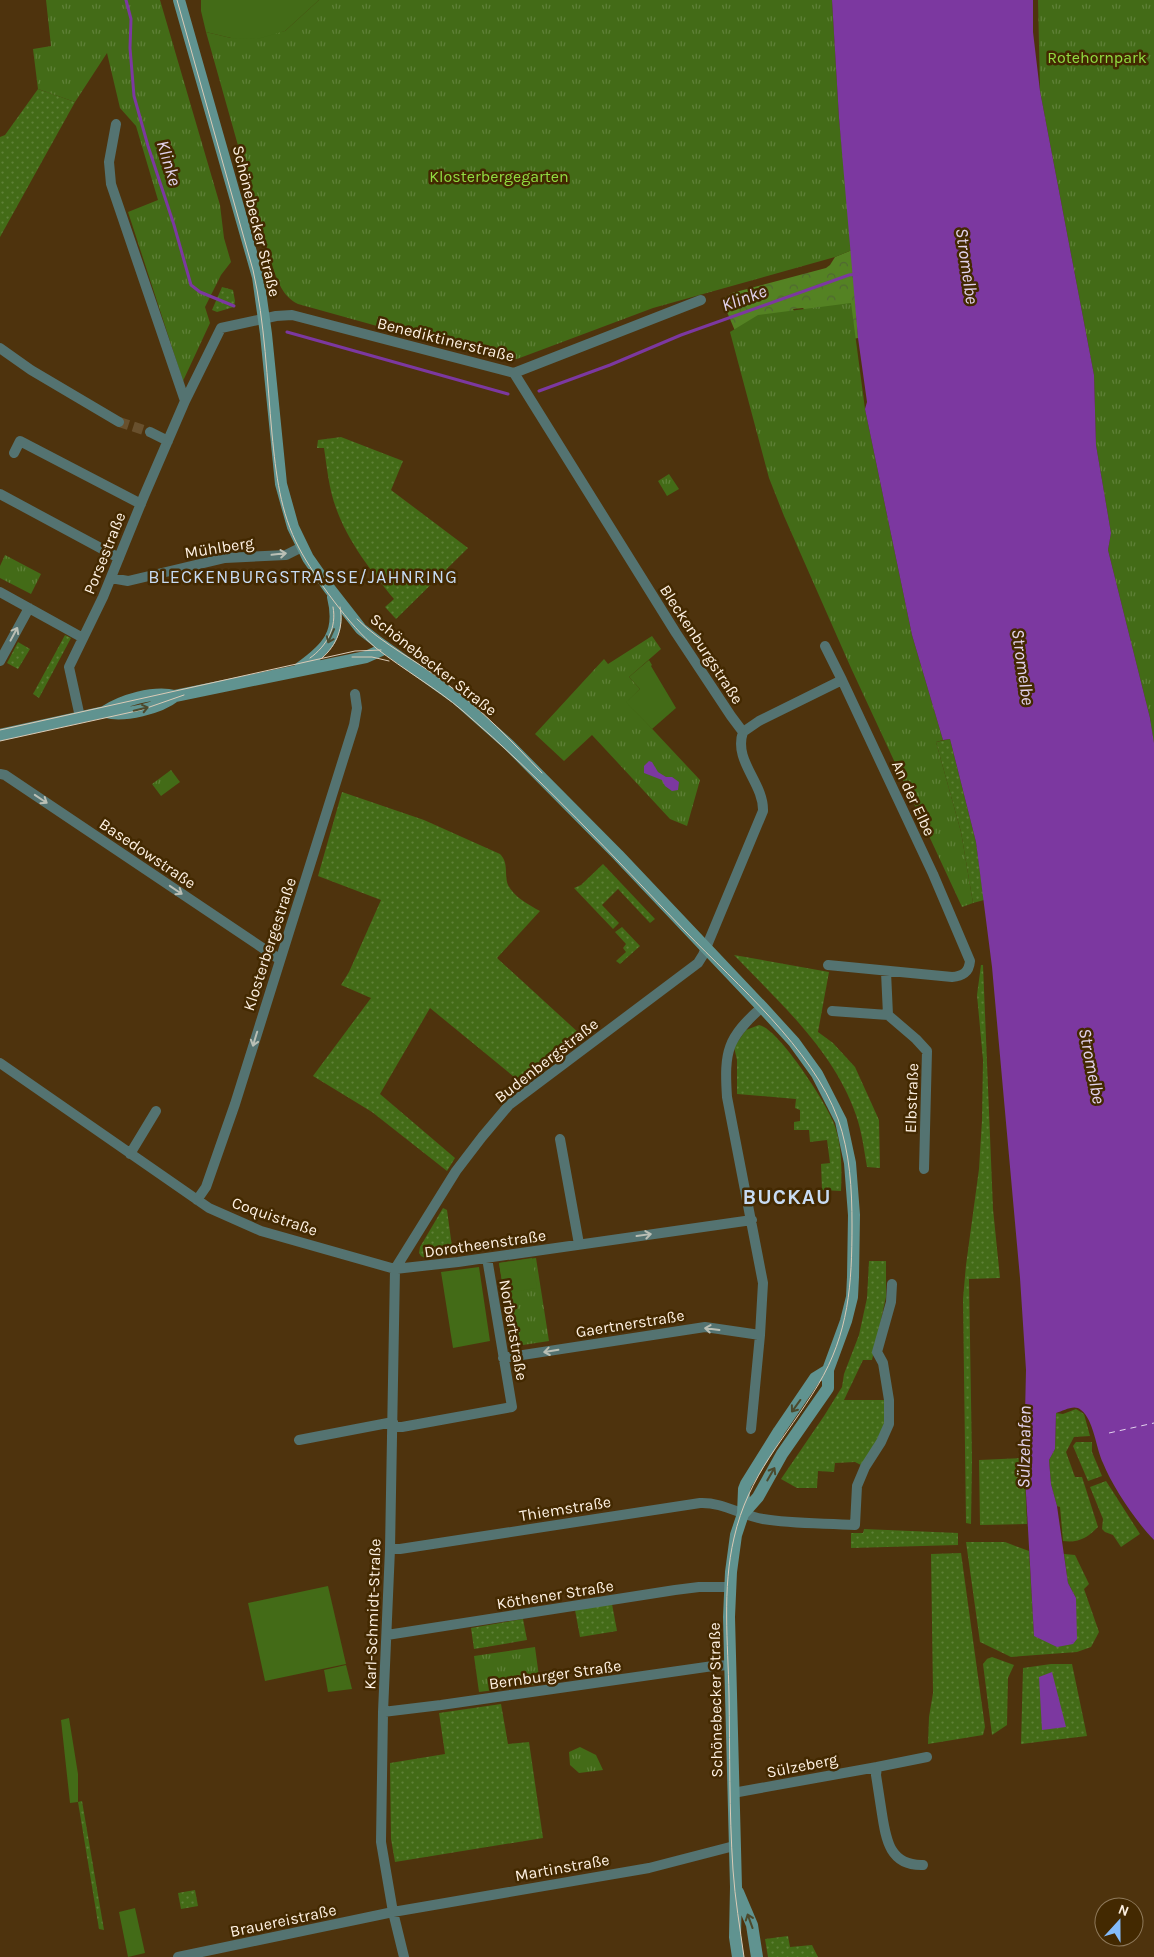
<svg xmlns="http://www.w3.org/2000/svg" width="1154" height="1957" font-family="Karla,sans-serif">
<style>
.grass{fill:url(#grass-dots)}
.forest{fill:url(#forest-crowns)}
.park{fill:url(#park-tufts)}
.garden{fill:#436b17}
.water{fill:#7c38a0}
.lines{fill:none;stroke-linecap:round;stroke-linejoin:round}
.stream{stroke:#7c38a0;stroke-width:3}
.ferry{stroke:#e3d3ed;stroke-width:1;stroke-dasharray:6 5;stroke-linecap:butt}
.minor-tunnel{stroke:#68502d;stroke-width:10;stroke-dasharray:10 5;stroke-linecap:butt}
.minor{stroke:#547371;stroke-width:10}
.secondary{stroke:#609390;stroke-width:12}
.tram{stroke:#dacbb7;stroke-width:1}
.oneway{stroke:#babfb5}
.oneway2{stroke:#4c492c}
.labels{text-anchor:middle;stroke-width:5;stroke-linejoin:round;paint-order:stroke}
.park-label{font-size:16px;fill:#91dc41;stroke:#432901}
.street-label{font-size:16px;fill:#fef1e2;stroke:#432901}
.water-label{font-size:18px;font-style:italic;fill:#e3d3ed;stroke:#432901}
.neighbourhood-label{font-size:18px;letter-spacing:1px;fill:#c7dbf3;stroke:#432901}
.district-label{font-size:21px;font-weight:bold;letter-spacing:1px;fill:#c7dbf3;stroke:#432901}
</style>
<defs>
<pattern id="grass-dots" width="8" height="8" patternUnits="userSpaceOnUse" patternTransform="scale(1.25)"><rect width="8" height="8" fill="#436b17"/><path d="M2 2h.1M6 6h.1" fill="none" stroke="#5f8138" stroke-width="1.8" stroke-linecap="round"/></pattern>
<pattern id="forest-crowns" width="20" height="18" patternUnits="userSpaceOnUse" patternTransform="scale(1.25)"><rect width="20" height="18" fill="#548223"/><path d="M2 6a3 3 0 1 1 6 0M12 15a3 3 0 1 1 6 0" fill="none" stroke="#506832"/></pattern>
<pattern id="park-tufts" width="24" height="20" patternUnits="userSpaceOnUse" patternTransform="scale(1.25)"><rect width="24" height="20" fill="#436b17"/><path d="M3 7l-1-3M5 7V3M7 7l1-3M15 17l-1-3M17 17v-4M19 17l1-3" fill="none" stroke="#5f8138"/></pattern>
</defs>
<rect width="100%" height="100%" fill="#4e330d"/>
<path class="grass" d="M38,89L75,102L0,237V137L5,135Z
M222,287L233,290L235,301L234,307L217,312L212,310Z
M341,437L403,461L391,490L468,548L396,619L385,607L394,599C372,572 348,542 336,508C329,489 327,468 324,448H317L318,440Z
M65,635L71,638L39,698L33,694Z
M18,642L30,649L18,669L7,663Z
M950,739L976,842L984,900L973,903L961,832L936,742Z
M342,792L424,820L500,854C509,863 504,874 508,885C514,897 529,905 540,911L497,958L580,1034L519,1081L430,1008L380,1094L455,1158L447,1171L372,1112L313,1076L371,998L341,985L349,972L381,900L318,876Z
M603,864L655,919L650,923L618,889L602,905L619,923L613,929L574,888L581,885Z
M622,927L640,946L620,964L616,961L626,952L623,948L626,944L615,932Z
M734,955L829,972L818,1032L833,1043L855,1067L879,1120L880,1168L867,1167C864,1150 862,1132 856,1115C834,1051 780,1003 734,955Z
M981,965H983L993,1209L1000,1278L969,1279L972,1460L971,1524L966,1523L963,1299L966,1265L979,1169L982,1120L983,1060L977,995Z
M759,1025C778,1028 825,1101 833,1121C842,1143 842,1168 841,1191L822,1190L821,1164L830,1163L827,1140L810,1142L809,1130H794V1122L800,1121V1110L795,1108L796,1099L737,1094V1060L734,1047L746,1030Z
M443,1208L447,1210L453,1254L425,1258L421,1256L419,1253L420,1247Z
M869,1261H886V1297L872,1360H863L844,1400H889V1424L865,1467L855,1462L835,1463L834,1472L818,1471L817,1488H797L781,1479L824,1416L842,1387L844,1374L859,1335L867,1298Z
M1076,1409L1084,1414L1090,1436L1074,1437L1066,1452L1075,1477H1082L1098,1527C1087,1538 1079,1543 1063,1541L1060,1507L1057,1506L1051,1484L1049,1460L1055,1449L1056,1413L1063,1414Z
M1076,1442H1092V1452L1102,1476L1088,1481L1073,1446Z
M1024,1458L1027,1524L980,1525L979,1460Z
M1106,1481L1140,1534L1121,1547L1113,1535L1105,1532L1102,1529L1103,1519L1090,1487Z
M864,1529L958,1533V1545L851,1548V1533H863Z
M966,1542H1005L1029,1551L1034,1635L1076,1598L1068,1583L1064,1554L1075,1555L1089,1584L1084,1589L1099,1632L1091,1647L1077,1652L1011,1657L980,1642Z
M961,1553L985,1727L983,1735L928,1744L929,1717L933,1693L931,1554Z
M612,1604L617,1631L580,1637L575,1610Z
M523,1619L527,1640L474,1649L471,1628Z
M992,1657L1014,1665L1008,1678L1007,1725L992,1735L983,1664L987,1659Z
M1051,1664H1072L1087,1736L1021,1744L1023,1668Z
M501,1704L508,1744L529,1742L543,1838L395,1862L391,1839L390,1763L445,1754L439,1713Z
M82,1801L104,1930L99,1929L78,1802Z
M195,1890L198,1906L181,1909L178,1893Z
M788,1936L790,1947L812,1945L818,1957H768L765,1939Z"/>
<path class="forest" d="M852,250L858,338L842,341L813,320L803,308L793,309L799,321L738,338L722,300L732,293L826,268L830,265L835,257Z"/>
<path class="park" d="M46,0H160L220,205L224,238L231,262L221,275L205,307L210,323L183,381L128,212L158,200L136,126L120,108L107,53L75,102L38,89L33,49L51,46Z
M319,0H832L839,118L852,250L835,257L653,308L517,359L474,353L298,304C282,296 278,281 272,266L206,32L231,38L285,31Z
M1038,0H1154V745L1150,718L1108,550L1111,533L1096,445L1094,375L1040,91Z
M851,303L865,409L912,635L943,740L936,742L961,832L973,903L962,907L851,668L784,516L769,478L730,332L758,315Z
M669,474L679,489L667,496L658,481Z
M5,555L41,574L31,594L0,578V566Z
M652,636L661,649L629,677L640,689L627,702L700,780L687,826L670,819L592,735L564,761L535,734L604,659L608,664Z
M171,770L180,782L161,796L152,784Z
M536,1258L549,1341L510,1347L501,1295L504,1294L499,1263Z
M535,1647L540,1684L520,1686L519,1682L509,1683L510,1688L479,1692L474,1656Z
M580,1747L596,1755L603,1770L579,1773L570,1765L569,1752Z"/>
<path class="garden" d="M201,0H319L285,31L257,39L231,38L206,32L201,11Z
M649,660L652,665L651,666L676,708L652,729L626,702L640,689L629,677Z
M532,1258L537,1288L504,1293L499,1263Z
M479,1267L490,1341L453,1348L441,1272Z
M328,1586L346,1664L265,1681L248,1603Z
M346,1665L352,1689L328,1692L324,1670Z
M69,1718L78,1774V1802L70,1803L61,1720Z
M135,1908L145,1953L128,1957L119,1912Z"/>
<path class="water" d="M832,0H1033V32L1040,91L1094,375L1096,445L1111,533L1108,550L1150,718L1154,743V1540C1137,1523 1112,1486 1103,1463C1096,1449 1094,1420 1081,1410C1074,1404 1064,1411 1056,1413L1055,1449L1049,1460L1051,1484L1057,1506L1068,1583L1076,1598L1077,1639L1073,1644L1057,1647L1034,1636L1024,1458L1026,1370L1020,1278L992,967L976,842L950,739L943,740L912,635L865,409L867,402L858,338L839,118Z
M649,761L652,762L658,772L666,777H672L679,782L678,790L672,791L665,786L662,780L644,773V766Z
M1052,1672L1066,1727L1042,1730L1039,1677Z"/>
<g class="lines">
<path class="stream" d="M126,0L131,19L130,48L134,96L148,146L174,225L191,285L200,292L234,306
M287,332L508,394
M539,391L610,365L681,335L849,275L858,274"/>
<path class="ferry" d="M1109,1433L1154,1423"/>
<path class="minor-tunnel" d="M119,422L150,432"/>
<path class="minor" d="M116,124L109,162L111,184L185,401
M0,348L31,370L119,422
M150,432L168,441
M14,453L20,441L141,504
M0,494L119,558
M111,578L128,581L225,558L286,555L302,547
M0,592L83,638
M825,646L842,680L933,874L970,961C969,973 962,976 952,977L828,965
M0,661L29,608
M80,717L69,667L103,597L144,496L185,401L221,328L276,316L292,315L514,373L701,300
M743,732L759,721L842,680
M0,774L5,775L279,959
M886,972L888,1015
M832,1011L888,1015L916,1039L927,1051L924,1169
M0,1063L209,1208L261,1231L395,1269L458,1262L752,1220
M560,1139L579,1244
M130,1154L156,1111
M197,1200L206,1187L235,1104L354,725L357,708L355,694
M395,1269L456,1171L482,1137L509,1105L698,963L703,955L763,811C764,783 733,761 743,732L731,716L676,633L514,373
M395,1269L390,1549L383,1712L381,1842L393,1912L404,1957
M503,1358L705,1327L760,1335
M393,1427H402L512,1407L487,1258
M751,1429L760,1335L763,1283L727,1097C724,1051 727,1038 762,1007
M299,1440L393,1422
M390,1549H400L700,1503C722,1502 741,1515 763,1519C792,1524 824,1523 855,1525L857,1486L865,1467L881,1442L889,1424V1400L883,1363L877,1352L891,1302L892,1284
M387,1635L675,1590L699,1587H730
M383,1712L441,1705L713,1666L731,1665
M877,1767L927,1757
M733,1793L877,1767L876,1775C878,1788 880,1801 882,1814C886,1840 890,1866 923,1865
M178,1957L393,1912L649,1868L734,1846"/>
<path class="secondary" d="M179,0L258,277L266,334L281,484L293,527L308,558L329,588L361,629L379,643L456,698L509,745L618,855L762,1007L794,1042L817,1074L841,1121L850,1163L854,1215L853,1277L852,1297L846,1321L828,1370V1388L782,1454L758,1497L743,1514
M300,668C328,648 342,633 333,597
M106,712C124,717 160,708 175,696L366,657L386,648
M0,735L104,712C123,700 153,691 175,696
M738,1892L752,1925L757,1957
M738,1957L735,1937L736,1887L729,1617L731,1572L736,1535L743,1514L744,1489L746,1484L779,1431L815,1378L828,1370"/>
<path class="tram" d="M177,0L253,270C265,323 267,380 272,434C276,474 280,512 299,548C315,578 350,626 376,648C404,670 436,688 463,711C542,779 613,856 685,931C737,985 812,1048 838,1119C850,1153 852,1189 852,1225C852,1284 849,1333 818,1385C786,1438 748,1475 734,1538C722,1589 728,1643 729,1694C730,1752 729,1811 733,1870C735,1899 740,1928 744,1957
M357,619C383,645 418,661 447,684C483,710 512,742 542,773
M352,657H372L389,661
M310,658C327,646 337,627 333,607
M322,658C337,645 344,627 340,607
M0,730L355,651L381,650
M0,741L141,710L184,695"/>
</g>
<defs><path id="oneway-shaft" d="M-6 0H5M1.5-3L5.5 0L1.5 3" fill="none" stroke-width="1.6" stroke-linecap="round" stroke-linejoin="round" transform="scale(1.25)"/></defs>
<g class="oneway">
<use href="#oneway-shaft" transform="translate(279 554) rotate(-6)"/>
<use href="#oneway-shaft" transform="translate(14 634) rotate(-62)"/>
<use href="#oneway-shaft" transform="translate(41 799) rotate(34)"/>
<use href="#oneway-shaft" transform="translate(176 890) rotate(34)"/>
<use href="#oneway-shaft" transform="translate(255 1039) rotate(107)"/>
<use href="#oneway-shaft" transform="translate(644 1235) rotate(-8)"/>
<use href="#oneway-shaft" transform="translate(712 1329) rotate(-173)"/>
<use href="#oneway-shaft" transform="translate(551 1351) rotate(171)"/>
</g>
<g class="oneway2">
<use href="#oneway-shaft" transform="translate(331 636) rotate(114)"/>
<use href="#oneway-shaft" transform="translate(141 709) rotate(-13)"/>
<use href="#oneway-shaft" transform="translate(796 1406) rotate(126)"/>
<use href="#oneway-shaft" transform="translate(771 1474) rotate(-60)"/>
<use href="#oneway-shaft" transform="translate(750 1921) rotate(-110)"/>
</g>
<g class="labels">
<g class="park-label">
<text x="1097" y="63">Rotehornpark</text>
<text x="499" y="182">Klosterbergegarten</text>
</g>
<g class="street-label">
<text transform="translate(257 221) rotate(76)" y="6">Schönebecker Straße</text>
<text transform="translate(446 339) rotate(14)" y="6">Benediktinerstraße</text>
<text transform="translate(219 547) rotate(-9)" y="6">Mühlberg</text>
<text transform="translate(104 553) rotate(-68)" y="6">Porsestraße</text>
<text transform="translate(702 644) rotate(57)" y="6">Bleckenburgstraße</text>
<text transform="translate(434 664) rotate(38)" y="6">Schönebecker Straße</text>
<text transform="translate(914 798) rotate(65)" y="6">An der Elbe</text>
<text transform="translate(148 853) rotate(34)" y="6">Basedowstraße</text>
<text transform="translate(269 944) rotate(-72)" y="6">Klosterbergestraße</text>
<text transform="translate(546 1060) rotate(-38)" y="6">Budenbergstraße</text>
<text transform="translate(911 1098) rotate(-88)" y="6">Elbstraße</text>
<text transform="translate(275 1216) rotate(19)" y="6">Coquistraße</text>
<text transform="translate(485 1243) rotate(-8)" y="6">Dorotheenstraße</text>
<text transform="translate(630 1323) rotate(-9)" y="6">Gaertnerstraße</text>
<text transform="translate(514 1330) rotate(80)" y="6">Norbertstraße</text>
<text transform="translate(565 1508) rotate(-9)" y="6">Thiemstraße</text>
<text transform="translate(555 1594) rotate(-9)" y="6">Köthener Straße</text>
<text transform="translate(372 1614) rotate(-88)" y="6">Karl-Schmidt-Straße</text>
<text transform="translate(555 1674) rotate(-8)" y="6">Bernburger Straße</text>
<text transform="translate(715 1700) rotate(-91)" y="6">Schönebecker Straße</text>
<text transform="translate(802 1765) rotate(-11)" y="6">Sülzeberg</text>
<text transform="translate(562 1867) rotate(-10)" y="6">Martinstraße</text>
<text transform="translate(283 1920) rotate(-12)" y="6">Brauereistraße</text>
</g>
<g class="water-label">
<text transform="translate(169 163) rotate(73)" y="6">Klinke</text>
<text transform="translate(967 266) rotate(82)" y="6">Stromelbe</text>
<text transform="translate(744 298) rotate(-20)" y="6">Klinke</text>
<text transform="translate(1023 667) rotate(82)" y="6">Stromelbe</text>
<text transform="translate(1092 1066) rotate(79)" y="6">Stromelbe</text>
<text transform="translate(1024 1447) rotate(-89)" y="6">Sülzehafen</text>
</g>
<g class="neighbourhood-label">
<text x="303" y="583">BLECKENBURGSTRASSE/JAHNRING</text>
</g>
<g class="district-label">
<text x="787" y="1204">BUCKAU</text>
</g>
</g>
<g transform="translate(1119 1922) rotate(21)"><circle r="24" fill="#432901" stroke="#8e795b"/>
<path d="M0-4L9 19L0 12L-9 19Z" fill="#84bcfb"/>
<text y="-8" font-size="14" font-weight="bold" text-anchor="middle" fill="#fef1e2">N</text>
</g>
</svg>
